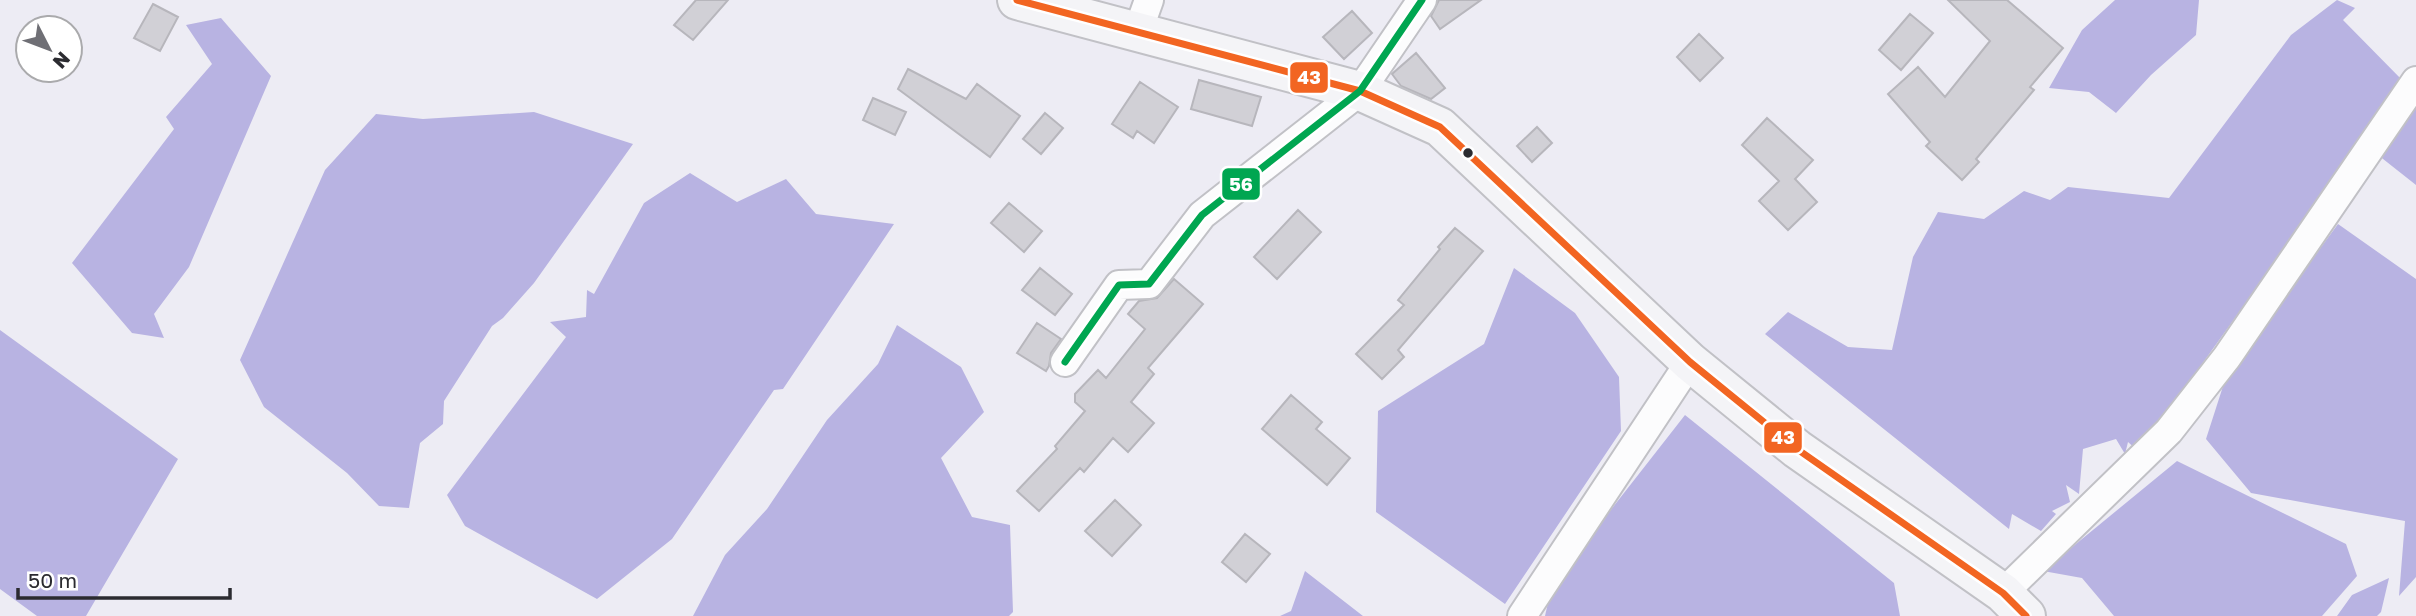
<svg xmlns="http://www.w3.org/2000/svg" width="2416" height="616" font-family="'Golos Text',sans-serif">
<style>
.water{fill:#b8b3e2}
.building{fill:#d1d0d6;stroke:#b7b6bc;stroke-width:2}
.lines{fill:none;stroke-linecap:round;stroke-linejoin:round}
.street-casing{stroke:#c1c1c6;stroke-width:32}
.secondary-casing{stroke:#c1c1c6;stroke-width:42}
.street{stroke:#fcfcfd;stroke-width:28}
.secondary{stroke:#f4f4f7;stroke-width:38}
.bus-1-casing{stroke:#fff;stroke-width:12}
.bus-2-casing{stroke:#fff;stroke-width:12}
.bus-1{stroke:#f26522;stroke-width:7}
.bus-2{stroke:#00a651;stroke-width:7}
.bus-dot{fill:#2b2b30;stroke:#fff;stroke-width:2.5}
.line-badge{stroke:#fff;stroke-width:2.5}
.badge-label{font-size:19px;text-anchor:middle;font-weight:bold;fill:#fff}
</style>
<rect width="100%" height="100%" fill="#edecf4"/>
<path class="water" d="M2115,0H2199L2196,35L2151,75L2116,113L2089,92L2049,88L2082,30Z
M2337,0L2355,8L2343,20L2404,82L2139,452L2128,442L2125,454L2116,439L2083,449L2079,494L2066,485L2070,502L2052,511L2056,514L2041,531L2012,514L2009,529L1765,334L1788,312L1848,347L1892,350L1913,257L1938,212L1984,219L2024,191L2050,200L2068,187L2169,198L2291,35Z
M221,18L271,76L189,267L154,314L164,338L132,333L72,263L174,129L166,117L212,64L186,25Z
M2416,97V185L2378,155Z
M534,112L633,144L534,283L503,318L492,326L444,401L443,424L420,443L409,508L379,506L347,473L264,407L240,360L325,170L376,114L423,119Z
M690,173L737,202L786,179L816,214L894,224L783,389L774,390L672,539L597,599L465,526L447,495L566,337L550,322L586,317L587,290L594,294L644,203Z
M2338,224L2416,279V577L2399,596L2405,521L2251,493L2206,439L2226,377Z
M1514,268L1575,313L1619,377L1621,431L1505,604L1376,512L1378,411L1484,344Z
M897,325L961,367L984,412L941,458L972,517L1010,525L1013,612L1009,616H693L725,555L767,509L827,420L878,364Z
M0,330L178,459L86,616H37L0,589Z
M1685,415L1894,583L1900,616H1545L1552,585Z
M2177,461L2346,544L2357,576L2322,616H2114L2082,578L2043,571Z
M1305,571L1363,616H1280L1291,611Z
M2389,578L2381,612L2377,616H2337L2352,595Z"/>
<path class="building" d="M696,0H728L693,40L674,25Z
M1439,0H1481L1440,29L1431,16Z
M1948,0H2007L2063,48L2030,87L2034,90L1976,159L1979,162L1962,180L1926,146L1930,142L1888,94L1918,67L1945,97L1990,41Z
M153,4L178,17L160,51L134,38Z
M1352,11L1372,33L1344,59L1323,37Z
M1910,14L1933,33L1901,70L1879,50Z
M1699,34L1723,58L1700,81L1677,57Z
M1416,53L1445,88L1431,99L1401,86L1392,74Z
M908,69L966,99L977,84L1020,116L990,157L898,89Z
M1199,80L1261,97L1252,126L1191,109Z
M1140,82L1178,107L1154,143L1137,131L1133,138L1112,124Z
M873,98L906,112L895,135L863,120Z
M1045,113L1063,128L1041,154L1023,139Z
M1767,118L1813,160L1795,179L1817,202L1788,230L1759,201L1779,181L1742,145Z
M1537,127L1552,143L1532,162L1517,146Z
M1009,203L1042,231L1024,252L991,223Z
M1298,210L1321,232L1277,279L1254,257Z
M1455,228L1483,251L1398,350L1404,357L1382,379L1356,354L1404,305L1398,300L1440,249L1438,247Z
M1040,268L1072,294L1055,315L1022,290Z
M1174,279L1203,304L1148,368L1154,374L1131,402L1154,423L1128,452L1113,438L1084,472L1080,468L1039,511L1017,491L1057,449L1055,446L1085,411L1075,402V394L1098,370L1106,378L1145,329L1128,314L1139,301L1157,298Z
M1037,323L1061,339L1051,353L1049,366L1046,371L1017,353Z
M1291,395L1322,422L1316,429L1350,458L1327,485L1262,429Z
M1115,500L1141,525L1112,556L1085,531Z
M1245,534L1270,554L1246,582L1222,562Z"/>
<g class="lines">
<g class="street-casing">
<path id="street" d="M1138,31L1149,0
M1065,362L1119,285L1149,284L1202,215L1360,91L1422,0
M2003,593L2169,431L2227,357L2416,81
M1522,616L1690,362"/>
</g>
<g class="secondary-casing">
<path id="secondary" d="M1017,0L1360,91L1440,127L1690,362L1797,449L2003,593L2026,616"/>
</g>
<use href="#street" class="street"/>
<use href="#secondary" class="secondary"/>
<g class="bus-1-casing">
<path id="bus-1" d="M1017,0L1360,91L1440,127L1690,362L1797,449L2003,593L2026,616"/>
</g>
<g class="bus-2-casing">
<path id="bus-2" d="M1065,362L1119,285L1149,284L1202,215L1360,91L1422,0"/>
</g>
<use href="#bus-1" class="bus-1"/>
<use href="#bus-2" class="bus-2"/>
</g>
<circle class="bus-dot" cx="1468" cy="153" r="6"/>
<g class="line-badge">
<rect x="1289" y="61" width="40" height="33" rx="7" fill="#f26522"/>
<rect x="1221" y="167" width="40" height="34" rx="7" fill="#00a651"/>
<rect x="1763" y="421" width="40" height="33" rx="7" fill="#f26522"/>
</g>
<g class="badge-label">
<text x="1309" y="84">43</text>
<text x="1241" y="191">56</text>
<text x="1783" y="444">43</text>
</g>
<g transform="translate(49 49) rotate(132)"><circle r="33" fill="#ffffff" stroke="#aaaaac" stroke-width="2"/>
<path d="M0-5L12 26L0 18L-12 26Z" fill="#6f6f75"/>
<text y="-10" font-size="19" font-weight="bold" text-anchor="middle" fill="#2b2b30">N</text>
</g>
<path d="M18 588v10h212v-10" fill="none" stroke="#2b2b30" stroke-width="3.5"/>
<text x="28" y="588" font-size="21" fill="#2b2b30" stroke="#ffffff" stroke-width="5" paint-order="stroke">50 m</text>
</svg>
